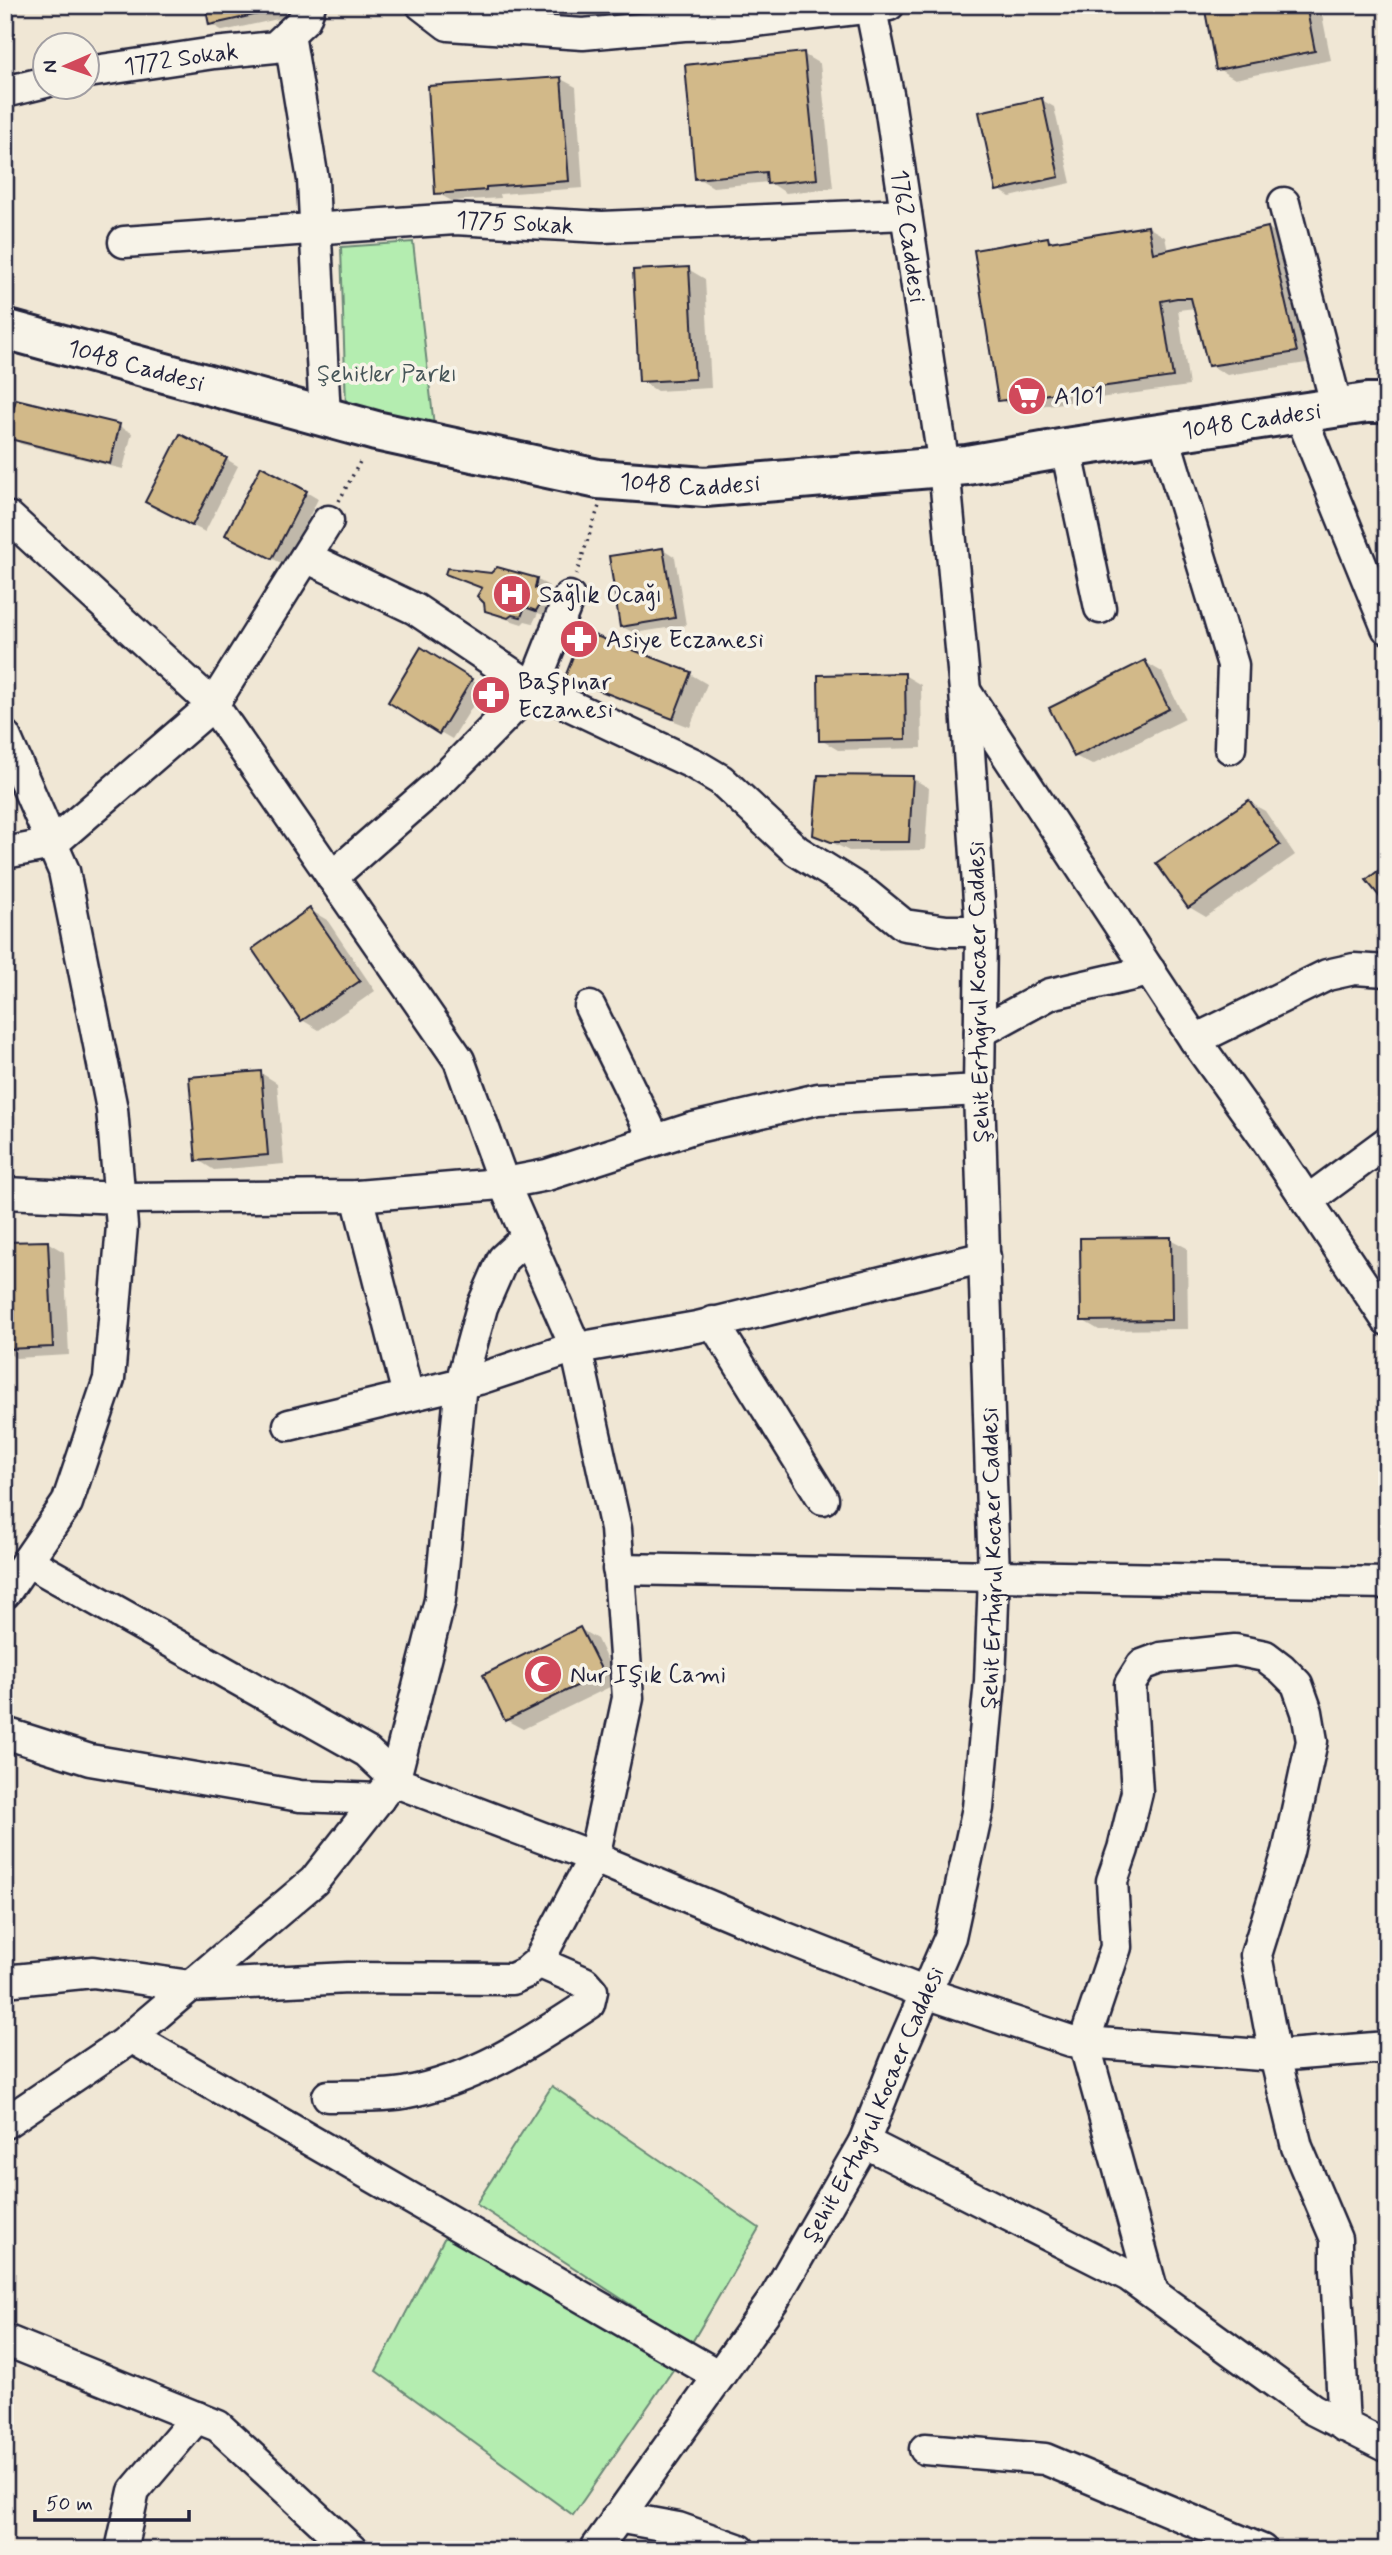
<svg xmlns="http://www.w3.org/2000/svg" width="1392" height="2555" font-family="Mynerve,sans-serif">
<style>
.green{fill:#b4edb0;stroke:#6b8876;stroke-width:2}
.shadow{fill:#0003}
.building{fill:#d2b989;stroke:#22223b;stroke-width:2}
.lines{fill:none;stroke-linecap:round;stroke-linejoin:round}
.minor-casing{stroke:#22223b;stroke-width:35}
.major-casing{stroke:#22223b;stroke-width:44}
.path{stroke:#22223b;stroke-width:3.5;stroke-dasharray:2 5;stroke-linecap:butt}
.minor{stroke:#f7f3e8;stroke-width:30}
.major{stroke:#f7f3e8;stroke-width:38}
.labels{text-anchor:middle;stroke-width:7;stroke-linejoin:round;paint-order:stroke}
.street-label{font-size:24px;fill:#22223b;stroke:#f7f3e8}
.park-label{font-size:24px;fill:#465558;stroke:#f7f3e8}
.poi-label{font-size:24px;fill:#22223b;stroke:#f7f3e8;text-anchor:start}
</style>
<rect width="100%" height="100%" fill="#f0e7d5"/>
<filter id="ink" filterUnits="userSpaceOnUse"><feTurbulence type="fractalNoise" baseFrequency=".0143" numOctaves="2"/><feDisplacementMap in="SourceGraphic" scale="14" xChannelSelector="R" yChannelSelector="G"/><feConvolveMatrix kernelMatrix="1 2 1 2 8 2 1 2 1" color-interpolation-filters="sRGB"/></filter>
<g filter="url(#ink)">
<path class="green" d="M413,242L434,426L346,408L341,247Z
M552,2086L759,2228L691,2344L476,2204Z
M448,2231L677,2364L573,2515L376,2371Z"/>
<path class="shadow" d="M206,5H294L296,15L223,31L211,24Z
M1205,5H1320L1331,60L1235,79L1218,69Z
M803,54L820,64L833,188L786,193L769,182L713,187L696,177Z
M561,79L576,87L583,188L500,194L501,198L452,201L437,193Z
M1042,100L1054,107L1071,183L1010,197L998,189Z
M1148,227L1165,237L1168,252L1268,228L1285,238L1313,362L1227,375L1210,365L1195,308L1178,310L1189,386L1017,409L1000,400L1048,239L1053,243Z
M688,269L705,279L711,388L657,391L641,381Z
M119,426L132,433L123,469L21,444L8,437Z
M226,459L238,466L205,532L160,509Z
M306,492L318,499L285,565L240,542Z
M663,549L675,557L686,625L634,633L621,626Z
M447,573L536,579L549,586L547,594L558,601L549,617L538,613L533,623L525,621L522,624L500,617L487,610L483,589Z
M422,650L484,688L452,739L440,732Z
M1145,662L1162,672L1185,719L1092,765L1075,756Z
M690,674L707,684L690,727L584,686L567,676Z
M904,675L921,685L922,748L838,750L821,740Z
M912,778L929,788L925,850L849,851L815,834Z
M1249,802L1265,811L1295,855L1206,917L1189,907Z
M310,910L327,920L375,991L319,1030L302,1020Z
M261,1073L277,1083L284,1164L214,1170L198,1160Z
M1170,1239L1187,1248L1188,1329L1099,1330L1082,1320Z
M47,1242L64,1252L69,1355L16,1358L5,1351V1244Z
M580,1629L597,1639L618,1683L523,1729L506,1720Z"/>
<path class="building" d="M205,5H266L267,12L209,25Z
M1204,5H1306L1315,51L1216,70Z
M804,52L817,179L767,184L766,172L695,179L685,65Z
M561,77L569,181L486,187V190L435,194L428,86Z
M1042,98L1059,177L996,191L979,112Z
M1148,226L1153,253L1268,227L1297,352L1208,366L1191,298H1177L1161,301L1173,377L998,401L974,250L1048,237L1049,242Z
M689,267L695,379L639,382L633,270Z
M16,399L120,424L110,464L6,438Z
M180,434L227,458L192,526L145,502Z
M261,466L307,491L272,559L225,535Z
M663,548L675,618L620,627L609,556Z
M497,567L537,578L535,588L547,592L536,611L525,607L521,617L512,615L508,618L485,611L484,603L477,596L482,588L445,574L447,568L491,573Z
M583,631L691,672L673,719L565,677Z
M421,647L472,679L439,734L388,702Z
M1145,660L1169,709L1074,757L1049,708Z
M905,673L906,739L819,741L818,675Z
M818,775L913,776L909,842H831L813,835Z
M1249,800L1280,845L1188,908L1156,863Z
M1387,864V906L1366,880Z
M310,908L360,981L301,1021L252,949Z
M261,1071L268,1155L196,1161L189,1077Z
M1171,1237L1172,1320L1081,1321L1080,1238Z
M48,1241L53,1347L5,1349V1242Z
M580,1627L603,1673L505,1721L483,1675Z"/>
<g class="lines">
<g class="minor-casing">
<g id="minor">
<path d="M422,5L448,25L583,34L684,25L729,24L889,5"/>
<path d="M289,34L313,180L325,417"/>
<path id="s1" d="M88,72L214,53L275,47L305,19L310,5"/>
<path d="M5,92L46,82"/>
<path d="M1284,203L1337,408"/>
<path id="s2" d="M124,242L455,219L602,227L906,214"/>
<path d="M1300,414L1387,628"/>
<path d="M1163,433L1233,665L1230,748"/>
<path d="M1066,448L1100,608"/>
<path d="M306,557L415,609L533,688L694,764L721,780L797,851L866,894L904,925L947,931H981"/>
<path d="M967,694L1195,1040L1266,1139L1387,1320"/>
<path d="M5,736L64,871L112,1109L122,1226L109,1379L67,1503L5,1593"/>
<path d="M5,853L52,844L213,705L328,521"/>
<path d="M332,877L438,784L533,688L569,597"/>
<path d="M590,1007L655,1140"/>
<path d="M980,1032L1050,994L1150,971"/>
<path d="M1195,1040L1327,975L1354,969L1387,971"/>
<path d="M5,1193L120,1198L357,1196L500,1184L547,1175L693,1128L818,1099L979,1090"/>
<path d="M357,1196L408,1395"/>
<path d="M1307,1201L1387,1142"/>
<path d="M713,1322L823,1499"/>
<path d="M289,1425L479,1379L566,1350L697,1327L985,1257"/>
<path d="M27,1561L367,1752L401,1784L588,1855L776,1934L926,1993L1071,2041L1275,2056L1387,2047"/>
<path d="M618,1569L1387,1583"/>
<path d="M5,1733L90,1760L300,1796L379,1799"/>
<path d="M5,1981L93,1972L190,1986L348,1978L512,1979L525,1973L538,1962L594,1857L628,1698L616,1529L576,1348L504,1184L459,1060L213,705L10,518"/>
<path d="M131,2037L719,2376"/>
<path d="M328,2096C352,2095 379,2097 403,2093C474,2080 530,2043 589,2004L592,1991L584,1982L538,1962"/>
<path d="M5,2123L122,2044L314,1881L395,1778L440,1600L461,1383L482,1307L503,1259L527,1237"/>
<path d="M864,2142L1129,2276L1312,2409L1387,2447"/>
<path d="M1153,2293L1084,2042L1116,1947L1112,1881L1123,1849L1137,1792L1130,1684L1142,1665L1161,1658L1235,1650L1265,1656L1282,1669L1297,1684L1307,1712L1312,1741L1288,1852L1256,1955L1275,2056L1297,2147L1336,2239V2269L1344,2426"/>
<path d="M5,2340L218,2426L352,2550"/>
<path d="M925,2449L1045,2459L1262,2550"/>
<path d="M617,2517L678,2528L740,2550"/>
<path d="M121,2550L134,2491L197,2417"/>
<path id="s3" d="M595,2550L774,2299L864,2142L899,2054L950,1937L978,1808L990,1681L994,1577L979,1090L981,931L965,691L944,467L889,99L870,5"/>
</g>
</g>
<g class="major-casing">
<g id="major">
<path id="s4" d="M5,329L376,431L598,479L705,487L967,465L1066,448L1367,403H1387"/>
</g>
</g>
<path class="path" d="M339,501L362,458
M576,575L599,506"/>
<use href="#minor" class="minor"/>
<use href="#major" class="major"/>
</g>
</g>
<defs>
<g id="supermarket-disc" transform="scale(2.0125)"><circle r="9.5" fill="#d1495b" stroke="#f7f3e8"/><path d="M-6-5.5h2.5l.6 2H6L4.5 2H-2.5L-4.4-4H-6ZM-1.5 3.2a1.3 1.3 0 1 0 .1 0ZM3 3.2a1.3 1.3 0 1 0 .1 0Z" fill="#fff"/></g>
<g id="hospital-disc" transform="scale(2.0125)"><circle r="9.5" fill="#d1495b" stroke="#f7f3e8"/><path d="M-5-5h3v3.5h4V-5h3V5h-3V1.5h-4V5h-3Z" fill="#fff"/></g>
<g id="pharmacy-disc" transform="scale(2.0125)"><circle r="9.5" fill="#d1495b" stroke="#f7f3e8"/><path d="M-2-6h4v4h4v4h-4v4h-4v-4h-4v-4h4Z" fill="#fff"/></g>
<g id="mosque-disc" transform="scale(2.0125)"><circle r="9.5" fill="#d1495b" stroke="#f7f3e8"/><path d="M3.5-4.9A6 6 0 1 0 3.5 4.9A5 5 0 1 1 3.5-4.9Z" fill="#fff"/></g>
</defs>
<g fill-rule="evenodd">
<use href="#supermarket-disc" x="1027" y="396"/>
<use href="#hospital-disc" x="512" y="594"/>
<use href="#pharmacy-disc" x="579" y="639"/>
<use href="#pharmacy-disc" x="491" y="695"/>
<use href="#mosque-disc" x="543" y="1674"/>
</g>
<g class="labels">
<g class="street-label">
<text dy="8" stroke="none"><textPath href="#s1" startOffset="94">1772 Sokak</textPath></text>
<text dy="8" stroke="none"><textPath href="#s2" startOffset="392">1775 Sokak</textPath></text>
<text transform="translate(909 236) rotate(82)" y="8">1762 Caddesi</text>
<text dy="8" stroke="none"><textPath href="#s4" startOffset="136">1048 Caddesi</textPath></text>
<text dy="8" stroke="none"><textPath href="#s4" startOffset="1270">1048 Caddesi</textPath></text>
<text dy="8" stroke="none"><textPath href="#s4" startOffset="704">1048 Caddesi</textPath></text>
<text transform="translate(978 992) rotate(-91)" y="8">Şehit Ertuğrul Kocaer Caddesi</text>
<text dy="8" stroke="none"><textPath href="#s3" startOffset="1094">Şehit Ertuğrul Kocaer Caddesi</textPath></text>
<text dy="8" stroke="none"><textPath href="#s3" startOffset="527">Şehit Ertuğrul Kocaer Caddesi</textPath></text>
</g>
<g class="park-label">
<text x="387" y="381">Şehitler Parkı</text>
</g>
<g class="poi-label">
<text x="1054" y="404">A101</text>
<text x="539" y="602">Sağlık Ocağı</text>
<text x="606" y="647">Asiye Eczanesi</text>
<text x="518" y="689">Başpınar<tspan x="518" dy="28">Eczanesi</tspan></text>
<text x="570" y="1682">Nur Işık Cami</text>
</g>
</g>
<rect width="1392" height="2555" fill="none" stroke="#f7f3e8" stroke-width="28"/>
<rect x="14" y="14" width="1364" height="2527" fill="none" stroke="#22223b" stroke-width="2.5" filter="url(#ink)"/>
<g transform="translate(66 66) rotate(268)"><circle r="33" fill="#f7f3e8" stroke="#a29fa3" stroke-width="2"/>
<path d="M0-5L12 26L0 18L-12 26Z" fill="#d1495b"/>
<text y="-10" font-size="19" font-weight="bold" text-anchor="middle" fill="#22223b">N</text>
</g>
<path d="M35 2510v10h154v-10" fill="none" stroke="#22223b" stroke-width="3.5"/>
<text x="46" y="2510" font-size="21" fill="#22223b" stroke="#f7f3e8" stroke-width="5" paint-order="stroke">50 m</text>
</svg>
